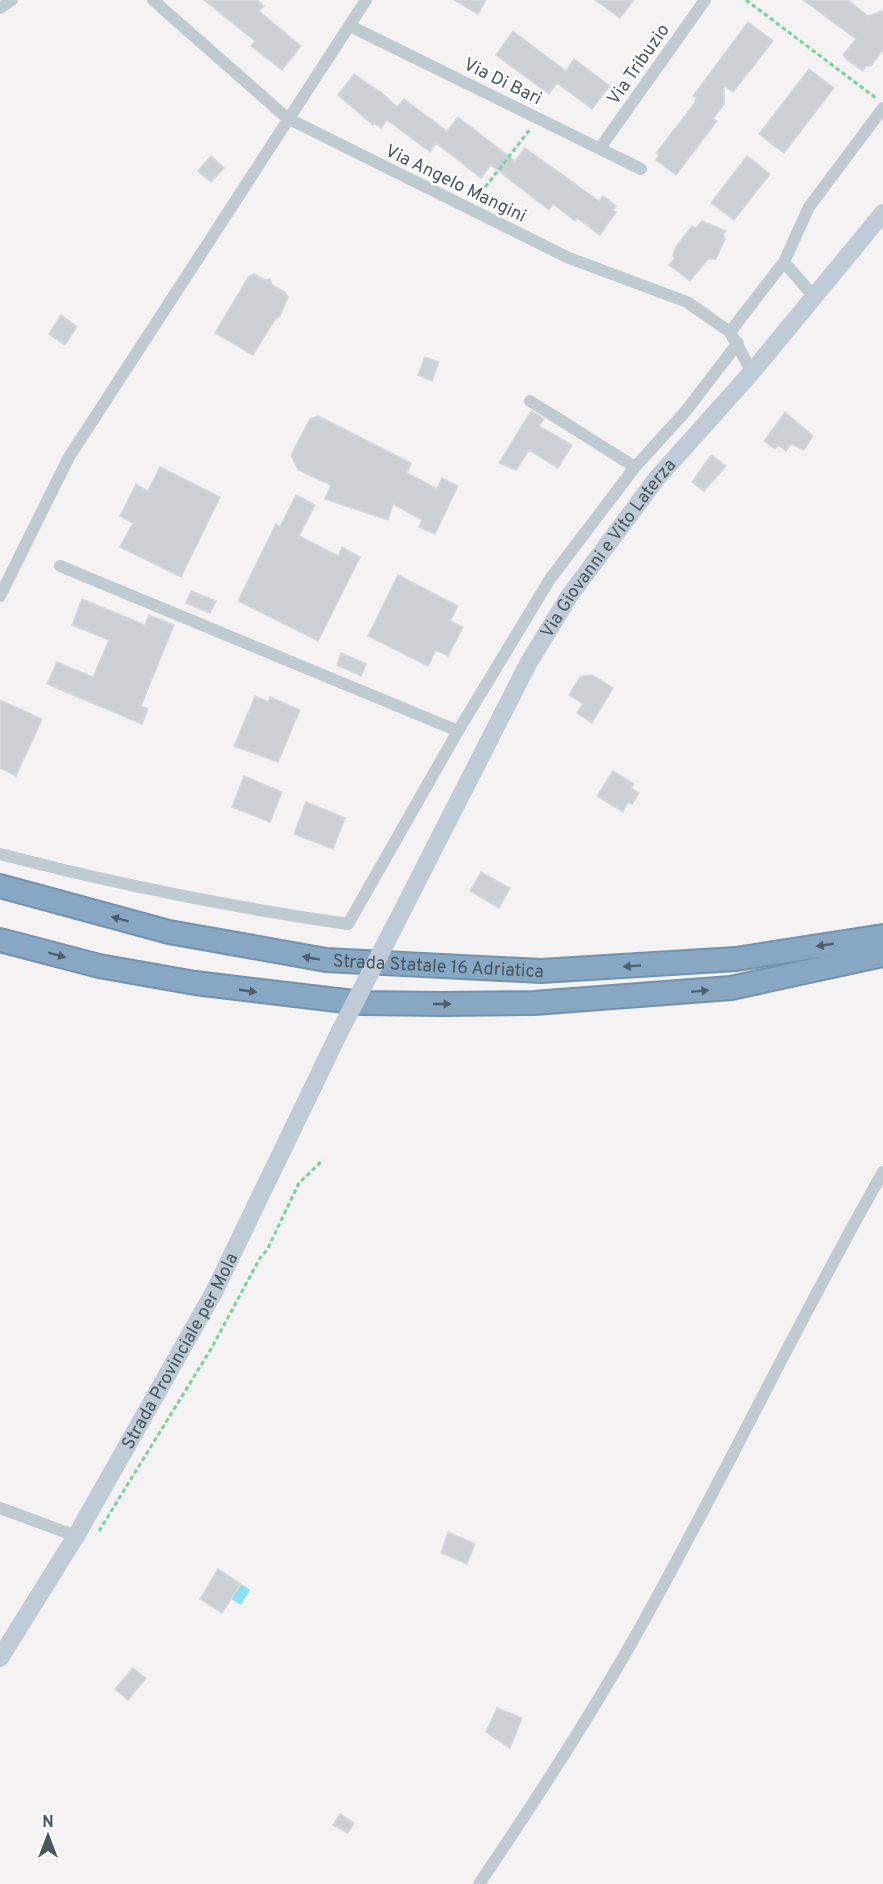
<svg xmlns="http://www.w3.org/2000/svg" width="883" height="1884" font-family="Overpass,sans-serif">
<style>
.water{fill:#8ce1f0}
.building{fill:#cccfd4;stroke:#d6d8dd;stroke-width:1.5}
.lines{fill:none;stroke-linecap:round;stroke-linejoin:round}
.highway-casing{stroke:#7392ae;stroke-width:26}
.path{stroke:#76d29f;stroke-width:3;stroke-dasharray:4.5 3;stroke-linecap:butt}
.street{stroke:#bfcad1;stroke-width:12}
.secondary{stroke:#bfcbd6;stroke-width:18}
.highway{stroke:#88a7c2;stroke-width:22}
.secondary-bridge{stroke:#bfcbd6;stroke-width:18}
.oneway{fill:#4e5e6a}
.labels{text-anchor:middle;stroke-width:5;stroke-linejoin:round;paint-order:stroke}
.street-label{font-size:18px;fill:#485660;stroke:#fff}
</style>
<rect width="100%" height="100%" fill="#f4f2f2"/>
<path class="water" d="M241,1584L250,1590L241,1605L231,1599Z"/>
<path class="building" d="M204,0H257L264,6L259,11L301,46L282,70L251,46L255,41Z
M454,0H486L478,14Z
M595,0H634L620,18Z
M803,0H848L868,16L883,11V50L871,66H866L863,71L847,60L843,55L856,39Z
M748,22L773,41L733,92L724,85V104L713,119L717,121L676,175L656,160L659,155L656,153L694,104L696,98L693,96Z
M513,31L566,71L574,59L610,86L592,109L557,83L549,94L496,55Z
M809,69L834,88L784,153L759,134Z
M354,74L382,93L397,107L404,99L447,131L458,117L515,161L525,148L599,201L603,196L616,206L613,210L616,212L600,235L577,218L575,221L553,204L549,210L491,165L481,178L436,143L430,152L387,120L381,128L374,123L373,125L338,95Z
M211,156L224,168L211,182L198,171Z
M747,156L770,174L734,220L711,203Z
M702,221L726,231L723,234L725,239L716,259H708L690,281L669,265L675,258L673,255L675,248L692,226L696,228Z
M254,274L265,280L270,279L272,285L285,292L288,297L280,316L274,321L253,355L215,333L249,276Z
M61,315L77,327L65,345L49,334Z
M425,357L439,362L432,381L418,375Z
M531,411L544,419L539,426L572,445L558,468L529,450L516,470L499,463Z
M785,412L813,436L804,450L791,444L786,451L778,445L775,449L764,441Z
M318,416L411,463L407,473L437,489L442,478L458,486L435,534L419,527L422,520L393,504L388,520L325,499L331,485L298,470L291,455L310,419Z
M711,455L726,466L704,491L692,482Z
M160,467L220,497L181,577L120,547L133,523L120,516L136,484L148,491Z
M296,495L315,505L299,536L338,556L342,547L360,557L318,641L238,601L276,524L280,527Z
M398,575L458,606L450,621L463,627L448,656L436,650L428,666L368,636Z
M191,591L216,601L210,613L186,603Z
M82,599L145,625L149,615L174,625L141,706L148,709L142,724L47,684L57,662L93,677L109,640L72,625Z
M341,653L366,664L361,676L337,665Z
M592,675L613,688L592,723L577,713L583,704L569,695L580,677Z
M255,696L268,702L270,697L300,710L278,762L234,746Z
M0,700L42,719L16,776L0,768Z
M613,771L634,784L631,788L639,793L632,804L628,802L623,812L597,796Z
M244,776L282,792L270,822L232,807Z
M306,802L345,818L333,849L294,834Z
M481,872L510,888L499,908L470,891Z
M448,1532L475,1544L467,1564L441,1553Z
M218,1569L241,1584L222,1613L200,1599Z
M133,1668L146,1678L128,1700L115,1689Z
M497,1708L522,1718L510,1748L486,1732Z
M340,1814L354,1823L348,1833L333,1825Z"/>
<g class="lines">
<g class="highway-casing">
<g id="highway">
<path id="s3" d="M0,886L169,932L326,960L541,971L736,959L883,936"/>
<path d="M0,940L99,966L195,983L362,1003L442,1004L534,1003L731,988L883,955"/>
</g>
</g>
<path class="path" d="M746,0L876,98
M476,199L531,128
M99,1531L211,1349L260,1258L267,1250L299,1183L323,1160"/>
<path class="street" d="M153,0L287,118L569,258L687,302L730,332L752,372
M0,8L12,0
M350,26L641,169
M600,148L705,0
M784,262L815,298
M730,332L784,262L809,207L883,108
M530,401L635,467
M60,566L458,731
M0,596L69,457L366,0
M0,854C115,884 230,907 348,924L458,731L550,579L635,467L685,412L738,343
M0,1508L76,1536
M479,1884C534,1803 588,1720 636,1635C722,1482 796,1324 883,1172"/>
<g class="secondary">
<path id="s1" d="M395,925L529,662L570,595L657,478L752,372L883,213"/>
<path id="s2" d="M0,1658L76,1536L214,1292L339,1033"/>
</g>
<use href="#highway" class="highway"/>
<path class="secondary-bridge" d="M339,1033L395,925"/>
</g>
<defs><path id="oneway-solid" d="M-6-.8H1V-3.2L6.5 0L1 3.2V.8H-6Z" transform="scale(1.5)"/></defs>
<g class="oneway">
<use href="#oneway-solid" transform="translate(120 919) rotate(-165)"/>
<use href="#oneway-solid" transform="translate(825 945) rotate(171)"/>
<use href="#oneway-solid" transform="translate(57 955) rotate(15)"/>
<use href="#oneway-solid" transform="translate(311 958) rotate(-170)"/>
<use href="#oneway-solid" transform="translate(632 966) rotate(176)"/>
<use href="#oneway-solid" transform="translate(248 991) rotate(8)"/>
<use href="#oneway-solid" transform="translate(700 991) rotate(-5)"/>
<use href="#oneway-solid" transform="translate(442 1004)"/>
</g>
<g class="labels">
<g class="street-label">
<text transform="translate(638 64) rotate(-55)" y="6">Via Tribuzio</text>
<text transform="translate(503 81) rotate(26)" y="6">Via Di Bari</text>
<text transform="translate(456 183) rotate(26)" y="6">Via Angelo Mangini</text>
<text dy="6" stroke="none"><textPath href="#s1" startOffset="434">Via Giovanni e Vito Laterza</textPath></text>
<text dy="6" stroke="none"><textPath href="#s3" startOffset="447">Strada Statale 16 Adriatica</textPath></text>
<text dy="6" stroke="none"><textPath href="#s2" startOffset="356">Strada Provinciale per Mola</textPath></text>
</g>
</g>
<g transform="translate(48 1836)" stroke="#ffffff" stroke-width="4.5" paint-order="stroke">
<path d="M0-4.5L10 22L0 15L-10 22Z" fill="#485660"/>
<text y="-9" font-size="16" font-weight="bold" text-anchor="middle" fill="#485660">N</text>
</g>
</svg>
